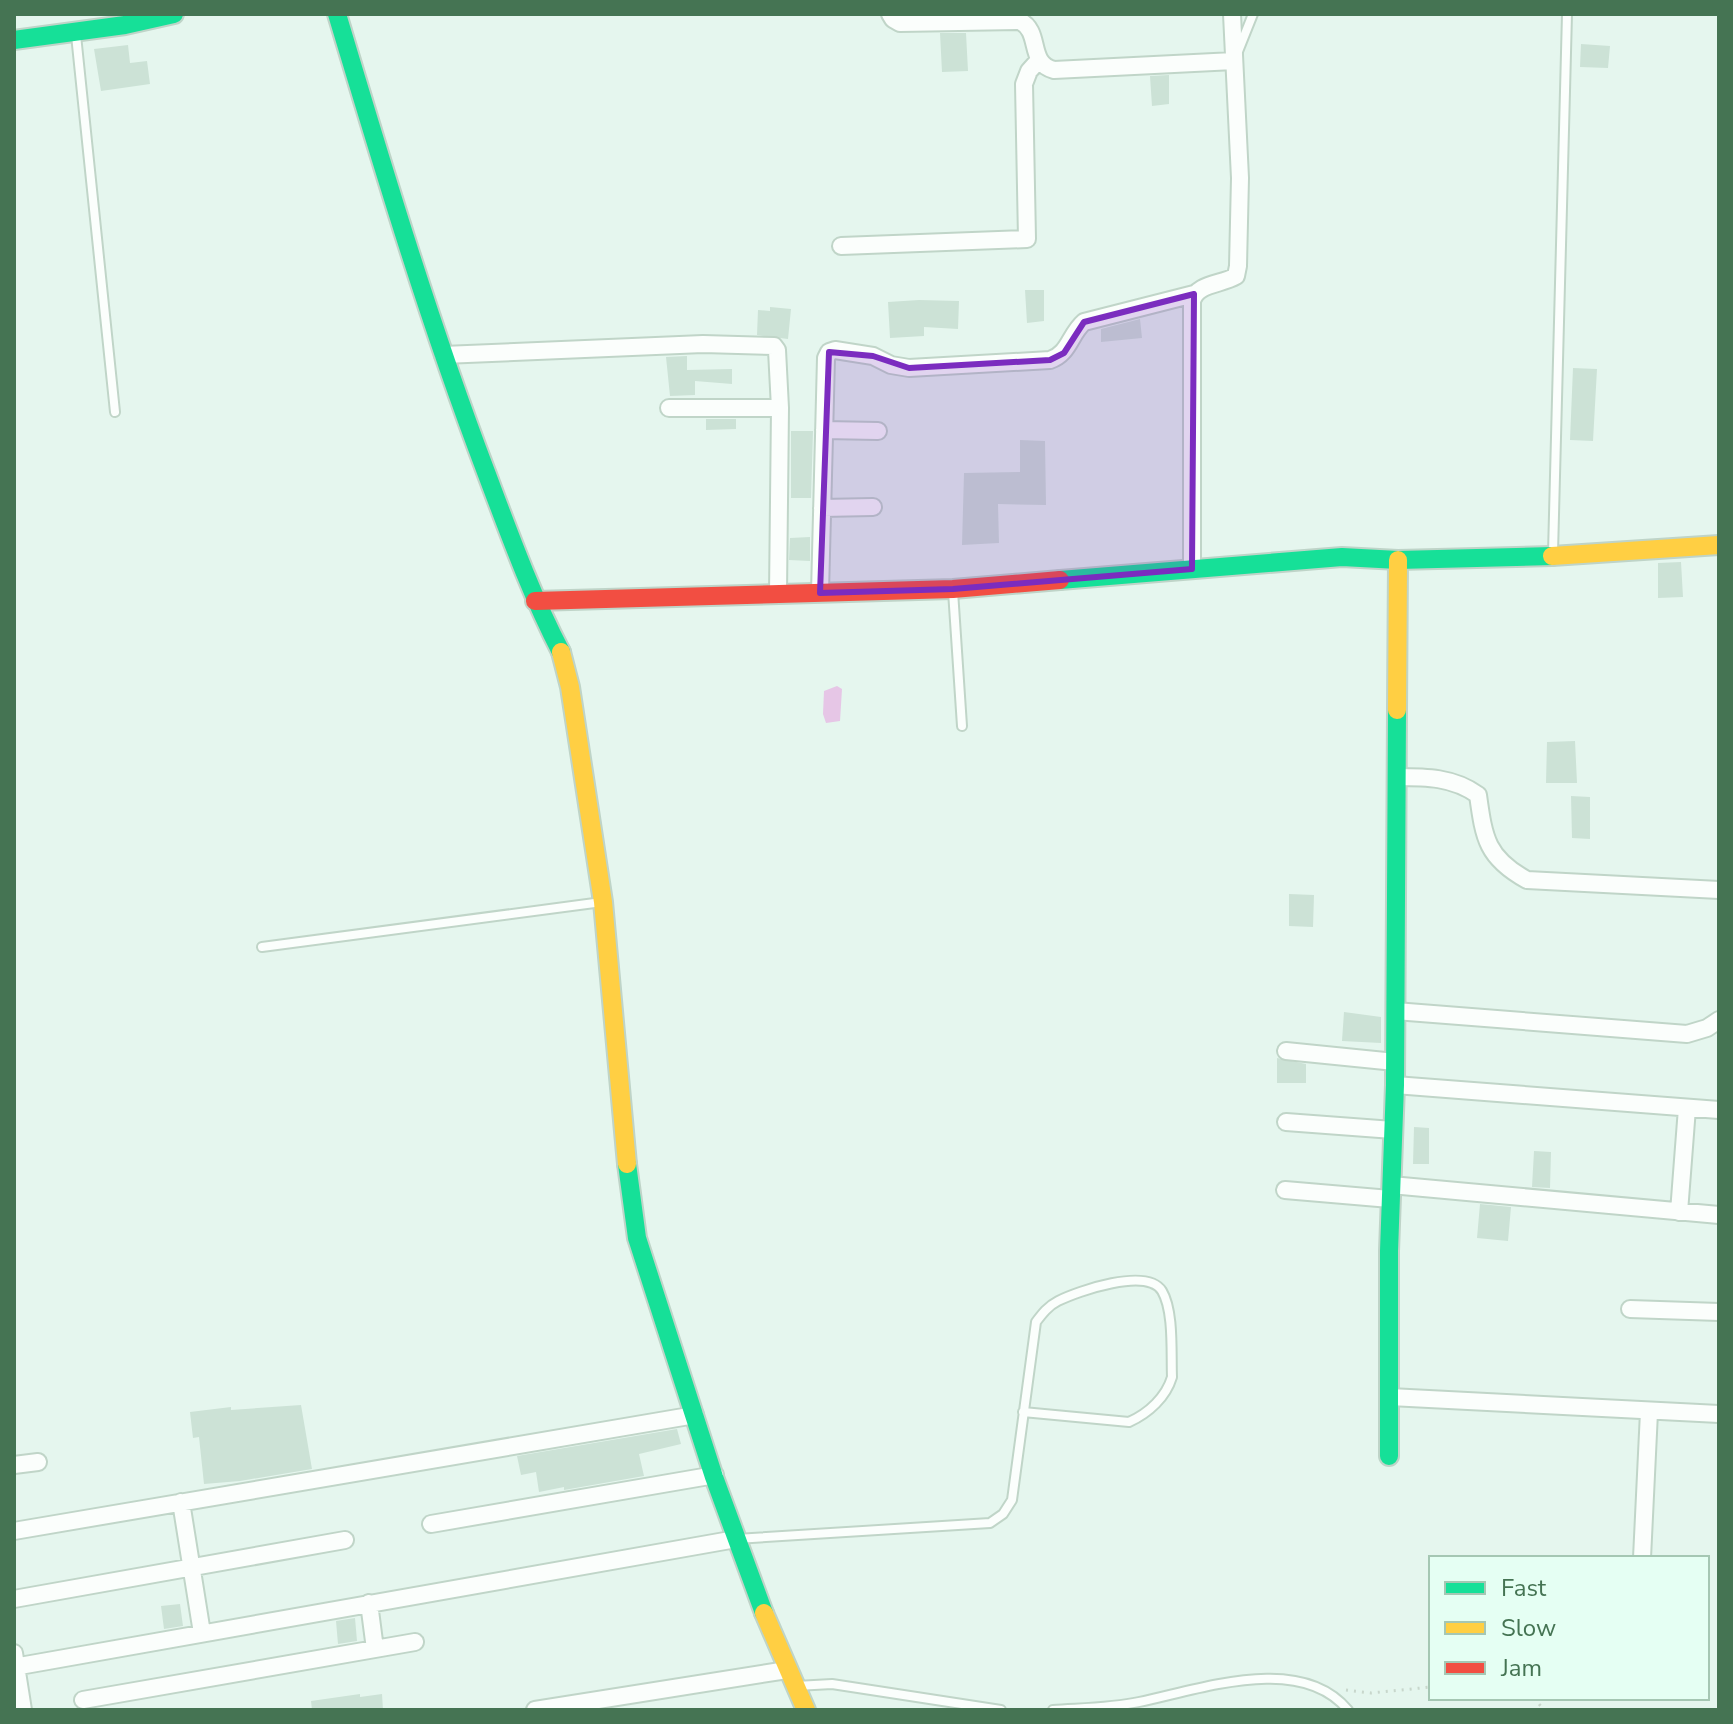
<svg xmlns="http://www.w3.org/2000/svg" width="1733" height="1724" font-family="'Nunito Sans',sans-serif">
<style>
.water{fill:#e6c6e6}
.building{fill:#cce2d6}
.lines{fill:none;stroke-linecap:round;stroke-linejoin:round}
.lane-casing{stroke:#c0d5c8;stroke-width:12}
.street-casing{stroke:#c0d5c8;stroke-width:20}
.fast-casing{stroke:#bfd4c8;stroke-width:22}
.slow-casing{stroke:#bfd4c8;stroke-width:22}
.jam-casing{stroke:#bfd4c8;stroke-width:22}
.path{stroke:#c8d7cc;stroke-width:3;stroke-dasharray:2 6;stroke-linecap:butt}
.lane{stroke:#fbfefc;stroke-width:8}
.street{stroke:#fbfefc;stroke-width:16}
.fast{stroke:#16e098;stroke-width:18}
.slow{stroke:#ffcf43;stroke-width:18}
.jam{stroke:#f24e42;stroke-width:18}
.marked{fill:#7b2cbf;fill-opacity:0.2;stroke:#7b2cbf;stroke-width:6;stroke-linejoin:round}
</style>
<rect width="100%" height="100%" fill="#e5f6ee"/>
<path class="water" d="M837,686L842,689L840,721L826,723L823,714L824,691Z"/>
<path class="building" d="M940,33H966L968,71L942,72Z
M1581,44L1610,46L1608,68L1580,67Z
M128,45L130,63L147,61L150,84L101,91L94,49Z
M1169,75V104L1152,106L1150,76Z
M1025,290H1044V321L1027,323Z
M919,300L959,301L958,329L924,327V336L890,338L888,302Z
M770,307L791,309L788,339L757,335L758,310L770,311Z
M1140,319L1142,338L1101,342V329Z
M687,356V370L732,369V384L695,381V395L670,396L666,357Z
M1573,368L1597,369L1593,441L1570,440Z
M706,419H736V429L706,430Z
M791,431H813L811,498H791Z
M1020,440L1045,441L1046,505L998,504L999,543L962,545L964,473L1020,472Z
M810,537V561L789,560L790,538Z
M1681,562L1683,597L1658,598V563Z
M1575,741L1577,783H1546L1547,742Z
M1571,796L1590,797V839L1572,838Z
M1289,894L1314,895L1313,927L1289,926Z
M1344,1012L1381,1017V1043L1342,1041Z
M1277,1058L1306,1064V1083H1277Z
M1414,1127L1429,1128V1164H1413Z
M1534,1151L1551,1152L1550,1188L1532,1187Z
M1480,1204L1511,1207L1508,1241L1477,1238Z
M301,1405L312,1469L240,1481L204,1484L199,1437L193,1438L190,1412L231,1407V1410Z
M677,1429L681,1444L639,1454L644,1476L564,1490V1487L539,1492L536,1472L521,1475L517,1456Z
M180,1604L183,1626L164,1629L161,1606Z
M355,1618L357,1641L338,1644L336,1621Z
M360,1694V1697L382,1694L383,1710H312L311,1701Z"/>
<g class="lines">
<g class="lane-casing">
<path id="lane" d="M76,35L115,412
M1237,54L1253,14
M1553,553L1567,14
M953,591L962,726
M262,947L602,902
M736,1539L990,1523L1003,1514L1012,1500L1036,1322C1042,1314 1048,1306 1058,1301C1078,1291 1147,1267 1162,1291C1174,1311 1171,1353 1172,1377C1166,1397 1149,1413 1129,1422L1023,1412
M796,1686L832,1684L1001,1710
M1053,1710C1081,1708 1111,1708 1139,1702C1199,1690 1300,1652 1348,1710"/>
</g>
<g class="street-casing">
<path id="street" d="M890,14L893,19L900,23L1020,21C1042,32 1027,63 1054,70L1234,61
M841,246L1027,239L1024,84L1029,71L1038,61
M443,355L703,344L774,346L777,350L780,408L778,594
M669,408H780
M824,430L878,431
M822,508L873,507
M1192,569V301C1197,283 1221,285 1236,276L1238,266L1240,178L1232,14
M820,593L826,358L829,352L835,350L873,356L891,365L909,368L1050,360C1069,354 1070,334 1084,322L1194,294
M1396,777C1426,777 1453,777 1478,795C1484,839 1487,858 1527,880L1719,890
M1395,1011L1687,1034L1707,1028L1719,1020
M1286,1051L1395,1062
M1395,1085L1719,1110
M1286,1122L1393,1130
M1391,1185L1719,1215
M1285,1190L1390,1199
M1679,1212L1687,1108
M1630,1309L1719,1312
M1390,1397L1719,1414
M14,1465L38,1462
M181,1502L202,1633
M431,1524L715,1475
M14,1531L695,1415
M1642,1558L1649,1412
M14,1599L345,1540
M369,1603L375,1649
M14,1653L23,1710
M14,1667L736,1539
M83,1700L415,1642
M535,1710L787,1670"/>
</g>
<g class="fast-casing">
<path id="fast" d="M337,14C383,168 429,322 486,472C509,533 531,594 561,652
M14,40L125,25L174,14
M1060,580L1342,557L1398,560L1552,556
M627,1164L637,1238L714,1477L764,1613
M1389,1456V1251L1395,1085L1397,710"/>
</g>
<g class="slow-casing">
<path id="slow" d="M1552,556L1719,545
M561,652L570,687L603,902L627,1164
M1397,710L1398,560
M764,1613L806,1710"/>
</g>
<g class="jam-casing">
<path id="jam" d="M535,601L953,589L1060,580"/>
</g>
<path class="path" d="M1346,1690L1371,1693L1431,1687
M1534,1698L1544,1710"/>
<use href="#lane" class="lane"/>
<use href="#street" class="street"/>
<use href="#fast" class="fast"/>
<use href="#slow" class="slow"/>
<use href="#jam" class="jam"/>
</g>
<path class="marked" d="M1194,294L1192,569L953,589L820,593L829,352L873,356L909,368L1050,360L1064,353L1084,322Z"/>
<rect width="1733" height="1724" fill="none" stroke="#457453" stroke-width="32"/>
<rect x="1429" y="1556" width="280" height="144" fill="#e5fff3" stroke="#a5c7b3" stroke-width="2"/>
<rect x="1445" y="1582" width="40" height="12" fill="#16e098" stroke="#a5c7b3" stroke-width="2"/>
<text x="1501" y="1596" font-size="24" fill="#457453">Fast</text>
<rect x="1445" y="1622" width="40" height="12" fill="#ffcf43" stroke="#a5c7b3" stroke-width="2"/>
<text x="1501" y="1636" font-size="24" fill="#457453">Slow</text>
<rect x="1445" y="1662" width="40" height="12" fill="#f24e42" stroke="#a5c7b3" stroke-width="2"/>
<text x="1501" y="1676" font-size="24" fill="#457453">Jam</text>
</svg>
